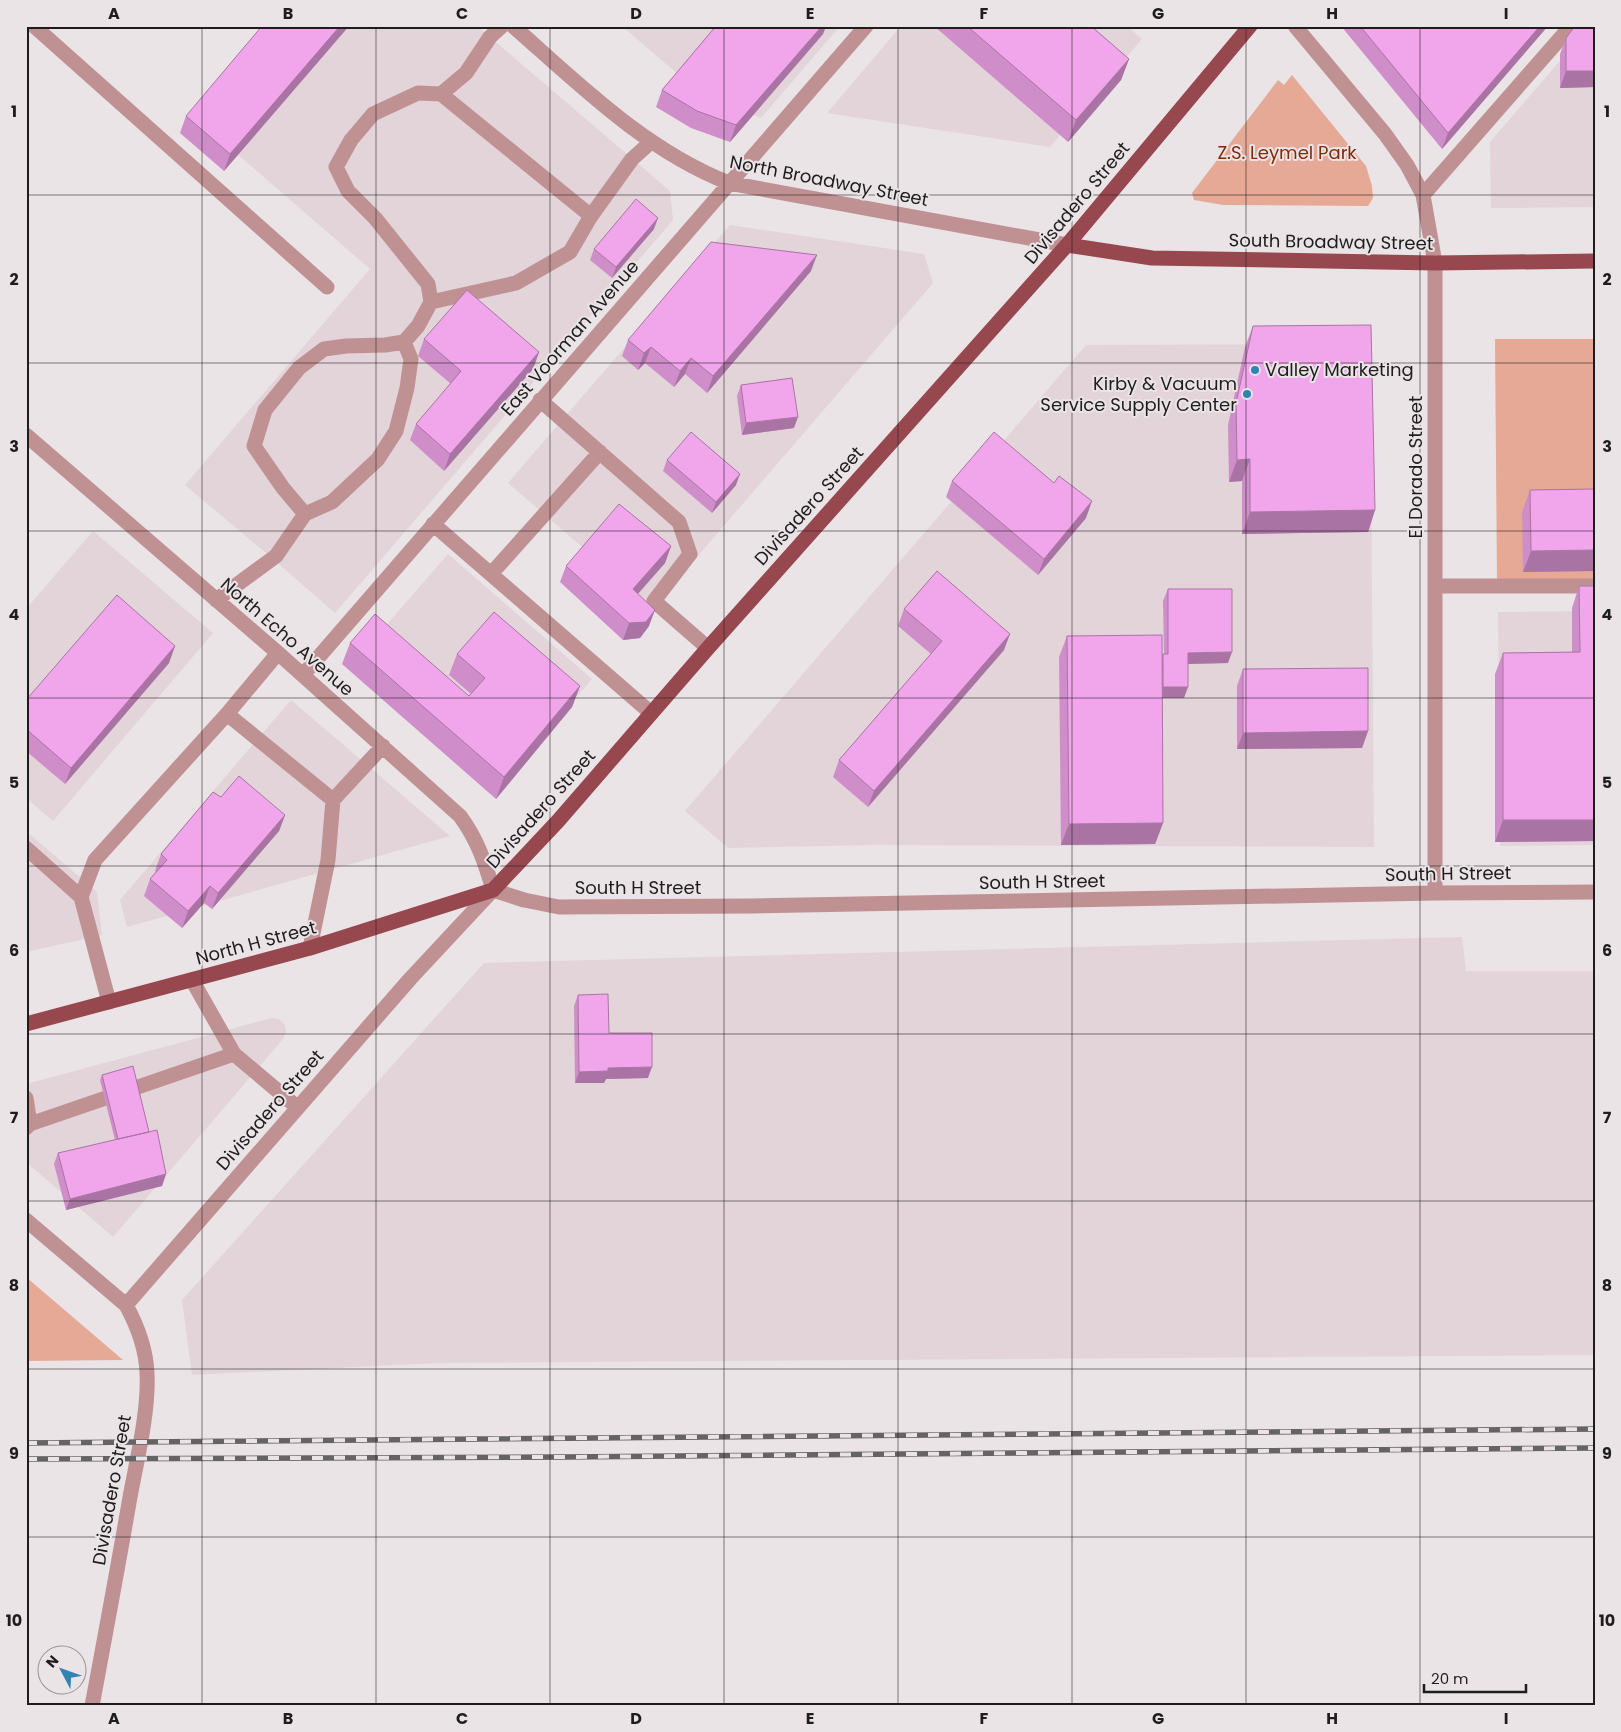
<svg xmlns="http://www.w3.org/2000/svg" width="1621" height="1732" font-family="Poppins,sans-serif">
<style>
.built{fill:#e2d4d9}
.green{fill:#e5a995}
.lines{fill:none;stroke-linecap:round;stroke-linejoin:round}
.minor{stroke:#c09193;stroke-width:15}
.major{stroke:#97484f;stroke-width:15}
.rail-casing{stroke:#666364;stroke-width:5.5}
.rail{stroke:#eae4e7;stroke-width:4;stroke-dasharray:11;stroke-linecap:butt}
.wall{fill:#cf8ec9}
.shaded-wall{fill:#a974a4}
.building{fill:#f1a5ea;stroke:#a974a4}
.grid{fill:none;stroke:#1e1c1c;stroke-width:1;stroke-opacity:0.55}
.poi-dot{fill:#2f84b4;stroke:#eae4e7;stroke-width:2}
.labels{text-anchor:middle;stroke-width:4;stroke-linejoin:round;paint-order:stroke}
.park-label{font-size:18px;fill:#802b09;stroke:#eae4e7}
.street-label{font-size:18px;fill:#1e1c1c;stroke:#eae4e7}
.poi-label{font-size:18px;fill:#1e1c1c;stroke:#eae4e7;text-anchor:start}
.neatline{fill:none;stroke:#1e1c1c;stroke-width:2}
.grid-label{font-size:16px;text-anchor:middle;font-weight:bold;fill:#1e1c1c}
</style>
<rect width="100%" height="100%" fill="#eae4e7"/>
<path class="built" d="M266,26H477L670,191L673,220L335,613L273,559L185,485L370,269L191,114Z
M622,26H840L761,118L712,99L680,76Z
M901,26H1127L1142,39L1050,147L827,113Z
M1590,26H1595V207L1491,208L1490,142Z
M730,225L924,254L933,283L653,608L508,483Z
M1370,344L1374,847L874,845L728,848L685,811L1086,345Z
M93,531L213,633L53,821L26,798V609Z
M448,554L592,679L515,768L371,643Z
M1595,611V845L1500,846L1498,612Z
M291,700L450,836L127,927L120,900Z
M26,831L97,892L102,935L26,952Z
M1462,937L1466,971H1595V1355L437,1363L192,1375L182,1300L484,963Z
M272,1018L279,1019L285,1025L286,1032L283,1039L113,1237L26,1162V1084Z"/>
<path class="green" d="M1292,75L1366,166L1372,186L1373,198L1368,206L1223,205L1194,200L1192,193L1278,80L1284,85Z
M1495,339H1595V580H1497Z
M26,1277L123,1360L26,1361Z"/>
<g class="lines">
<path class="minor" d="M34,26L327,287
M513,26C580,85 645,150 729,183L1067,245
M1295,26L1385,134L1407,165L1423,195L1435,263V893
M441,94L591,216
M1423,195L1571,26
M431,302L516,283L570,252L591,216L632,159L651,142
M540,400L679,522L690,554L654,601L708,648
M26,435L278,653L460,816C477,839 485,862 493,890
M305,514L332,502L378,459L396,431L407,388L411,359L404,342
M433,524L651,713
M491,574L600,452
M1435,586H1595
M216,600L276,556L305,514L283,488L254,446L265,410L299,368L324,349L346,346L385,345L404,342L418,326L431,302L428,284L375,218L348,191L336,167L351,140L373,114L418,93L441,94L466,73L490,37L502,26
M303,675L866,26
M227,714L333,800
M26,848L81,897L109,1002
M493,890L524,900L559,907L752,906L1435,893L1595,892
M81,897L95,860L227,714L278,653
M310,948L328,860L333,800L383,746
M234,1054L297,1107
M26,1098L30,1124L26,1128
M30,1124L234,1054L192,980
M26,1220L126,1305C138,1327 146,1348 147,1373C149,1411 137,1459 130,1497C118,1567 105,1636 92,1706
M126,1305L410,979L493,890"/>
<path class="major" d="M1067,245L1152,258L1435,263L1595,261
M26,1024L310,948L493,890L558,821L708,648L1067,245L1250,26"/>
<g class="rail-casing">
<path id="rail" d="M26,1443L1595,1429
M26,1459L565,1457L1595,1448"/>
</g>
<use href="#rail" class="rail"/>
</g>
<path class="wall" d="M349,26L224,171L180,133L186,116Z
M714,26H826L823,34L730,142L691,128L656,107L662,90L715,27Z
M934,26H1091L1129,59L1121,80L1068,142Z
M1341,26H1548L1442,149Z
M1595,26V87L1560,88V54L1566,38Z
M654,229L612,278L590,260L594,249Z
M811,271L707,393L685,374L674,387L645,363L638,370L622,356L628,340Z
M1253,326L1375,510L1368,532L1242,534V481L1229,482L1228,425L1245,347Z
M424,339L539,352L533,369L444,471L410,440L416,424L451,384L418,356Z
M741,385L794,428L742,435L737,396Z
M667,460L736,485L712,513L663,471Z
M952,481L1086,518L1038,575L946,497Z
M1595,489V571L1523,572L1522,512L1530,490Z
M671,546L665,563L638,594L649,626L640,638L623,640L560,582L566,566Z
M1579,586L1595,841L1495,842V674L1503,653L1572,652V608Z
M1168,589L1228,663L1188,664L1184,698H1162L1163,823L1155,844L1061,845L1059,657L1067,636L1162,655L1164,654L1163,601Z
M904,609L1004,650L868,807L833,777L839,760L931,654L898,626Z
M350,643L469,696L471,694L449,675L457,654L580,686L572,707L496,799L342,664Z
M175,646L169,663L65,784L26,751V700Z
M1243,669L1368,731L1362,748L1237,749V686Z
M221,797L285,815L279,831L212,909L204,903L182,928L144,896L150,879L156,872L155,871L161,854Z
M578,995L609,1033L648,1078L606,1079L604,1083H575L574,1006Z
M102,1075L149,1132L166,1174L162,1186L66,1210L54,1164L58,1153L115,1140L100,1080Z"/>
<path class="shaded-wall" d="M340,26H349L224,171L230,154Z
M822,26H826L823,34L730,142L736,125Z
M1540,26H1548L1442,149L1448,133Z
M1129,59L1121,80L1068,142L1076,120Z
M1566,71H1595V87L1560,88Z
M658,218L654,229L612,278L616,267Z
M817,255L811,271L707,393L713,376Z
M651,347L645,363L638,370L644,353Z
M539,352L533,369L444,471L450,454Z
M691,358L685,374L674,387L680,371Z
M798,417L794,428L742,435L746,423Z
M1250,459L1242,481L1229,482L1237,460Z
M740,474L736,485L712,513L716,502Z
M1092,501L1086,518L1038,575L1044,559Z
M1375,510L1368,532L1242,534L1250,512Z
M671,546L665,563L627,606L633,589Z
M1595,550V571L1523,572L1531,551Z
M655,610L649,626L640,638L623,640L629,623Z
M1010,634L1004,650L868,807L874,791Z
M175,646L169,663L65,784L71,768Z
M1232,652L1228,663L1184,664L1188,653Z
M580,686L572,707L496,799L504,777Z
M1163,687H1188L1184,698H1158Z
M1368,731L1362,748L1237,749L1243,733Z
M285,815L279,831L212,909L218,893Z
M1503,820H1595V841L1495,842Z
M1163,823L1155,844L1061,845L1069,824Z
M210,886L204,903L182,928L188,911Z
M652,1067L648,1078L606,1079L604,1083H575L579,1072L608,1068Z
M166,1174L162,1186L66,1210L70,1199Z"/>
<path class="building" d="M262,26H340L230,154L186,116Z
M716,26H822L736,125L697,111L662,90Z
M967,26H1091L1129,59L1076,120Z
M1360,26H1540L1448,133Z
M1575,26H1595V71H1566V38Z
M636,199L658,218L616,267L594,249Z
M711,242L817,255L713,376L691,358L680,371L651,347L644,353L628,340Z
M467,290L539,352L450,454L416,424L461,371L424,339Z
M1371,325L1375,510L1250,512V459L1237,460L1236,403L1253,326Z
M792,378L798,417L746,423L741,385Z
M691,432L740,474L716,502L667,460Z
M994,432L1054,483L1059,476L1092,501L1044,559L952,481Z
M1595,489V550L1531,551L1530,490Z
M619,504L671,546L633,589L655,610L646,622L629,623L566,566Z
M937,571L1010,634L874,791L839,760L942,641L904,609Z
M1579,586H1595V820H1503V653L1580,652Z
M1168,589H1232V652L1188,653V687H1163V654H1168Z
M117,595L175,646L71,768L26,729V700Z
M494,612L580,686L504,777L350,643L375,614L469,696L485,678L457,654Z
M1162,635L1163,823L1069,824L1067,636Z
M1368,668V731L1243,733V669Z
M239,776L285,815L218,893L210,886L188,911L150,879L167,860L161,854L213,792L221,797Z
M608,994L609,1033H652V1067L608,1068V1071L579,1072L578,995Z
M133,1066L149,1132L118,1139L102,1075Z
M157,1130L166,1174L70,1199L58,1153Z"/>
<path class="grid" d="M202,26V1706M376,26V1706M550,26V1706M724,26V1706M898,26V1706M1072,26V1706M1246,26V1706M1420,26V1706M26,195H1595M26,363H1595M26,531H1595M26,698H1595M26,866H1595M26,1034H1595M26,1201H1595M26,1369H1595M26,1537H1595"/>
<g class="poi-dot">
<circle cx="1255" cy="370" r="5"/>
<circle cx="1247" cy="394" r="5"/>
</g>
<g class="labels">
<g class="park-label">
<text x="1287" y="159">Z.S. Leymel Park</text>
</g>
<g class="street-label">
<text transform="translate(829 181) rotate(11)" y="6">North Broadway Street</text>
<text transform="translate(1077 203) rotate(-50)" y="6">Divisadero Street</text>
<text transform="translate(1331 242) rotate(1)" y="6">South Broadway Street</text>
<text transform="translate(570 338) rotate(-49)" y="6">East Voorman Avenue</text>
<text transform="translate(1416 467) rotate(-90)" y="6">El Dorado Street</text>
<text transform="translate(809 506) rotate(-48)" y="6">Divisadero Street</text>
<text transform="translate(287 637) rotate(41)" y="6">North Echo Avenue</text>
<text transform="translate(541 809) rotate(-48)" y="6">Divisadero Street</text>
<text transform="translate(1448 874) rotate(-1)" y="6">South H Street</text>
<text transform="translate(1042 882) rotate(-1)" y="6">South H Street</text>
<text x="638" y="894">South H Street</text>
<text transform="translate(256 943) rotate(-15)" y="6">North H Street</text>
<text transform="translate(270 1110) rotate(-49)" y="6">Divisadero Street</text>
<text transform="translate(112 1490) rotate(-80)" y="6">Divisadero Street</text>
</g>
<g class="poi-label">
<text x="1265" y="376">Valley Marketing</text>
<text x="1237" y="390" text-anchor="end">Kirby &amp; Vacuum<tspan x="1237" dy="21">Service Supply Center</tspan></text>
</g>
</g>
<rect width="1621" height="1732" fill="none" stroke="#eae4e7" stroke-width="55"/>
<g transform="translate(62 1670) rotate(311)"><circle r="24" fill="#eae4e7" stroke="#989496"/>
<path d="M0-4L9 19L0 12L-9 19Z" fill="#2f84b4"/>
<text y="-8" font-size="14" font-weight="bold" text-anchor="middle" fill="#1e1c1c">N</text>
</g>
<path d="M1424 1684v8h102v-8" fill="none" stroke="#1e1c1c" stroke-width="2.5"/>
<text x="1431" y="1684" font-size="15" fill="#1e1c1c" stroke="#eae4e7" stroke-width="4" paint-order="stroke">20 m</text>
<rect x="28" y="28" width="1566" height="1676" class="neatline"/>
<g class="grid-label">
<text x="114" y="19">A</text>
<text x="288" y="19">B</text>
<text x="462" y="19">C</text>
<text x="636" y="19">D</text>
<text x="810" y="19">E</text>
<text x="984" y="19">F</text>
<text x="1158" y="19">G</text>
<text x="1332" y="19">H</text>
<text x="1506" y="19">I</text>
<text x="14" y="117">1</text>
<text x="1607" y="117">1</text>
<text x="14" y="285">2</text>
<text x="1607" y="285">2</text>
<text x="14" y="452">3</text>
<text x="1607" y="452">3</text>
<text x="14" y="620">4</text>
<text x="1607" y="620">4</text>
<text x="14" y="788">5</text>
<text x="1607" y="788">5</text>
<text x="14" y="956">6</text>
<text x="1607" y="956">6</text>
<text x="14" y="1123">7</text>
<text x="1607" y="1123">7</text>
<text x="14" y="1291">8</text>
<text x="1607" y="1291">8</text>
<text x="14" y="1459">9</text>
<text x="1607" y="1459">9</text>
<text x="14" y="1626">10</text>
<text x="1607" y="1626">10</text>
<text x="114" y="1724">A</text>
<text x="288" y="1724">B</text>
<text x="462" y="1724">C</text>
<text x="636" y="1724">D</text>
<text x="810" y="1724">E</text>
<text x="984" y="1724">F</text>
<text x="1158" y="1724">G</text>
<text x="1332" y="1724">H</text>
<text x="1506" y="1724">I</text>
</g>
</svg>
